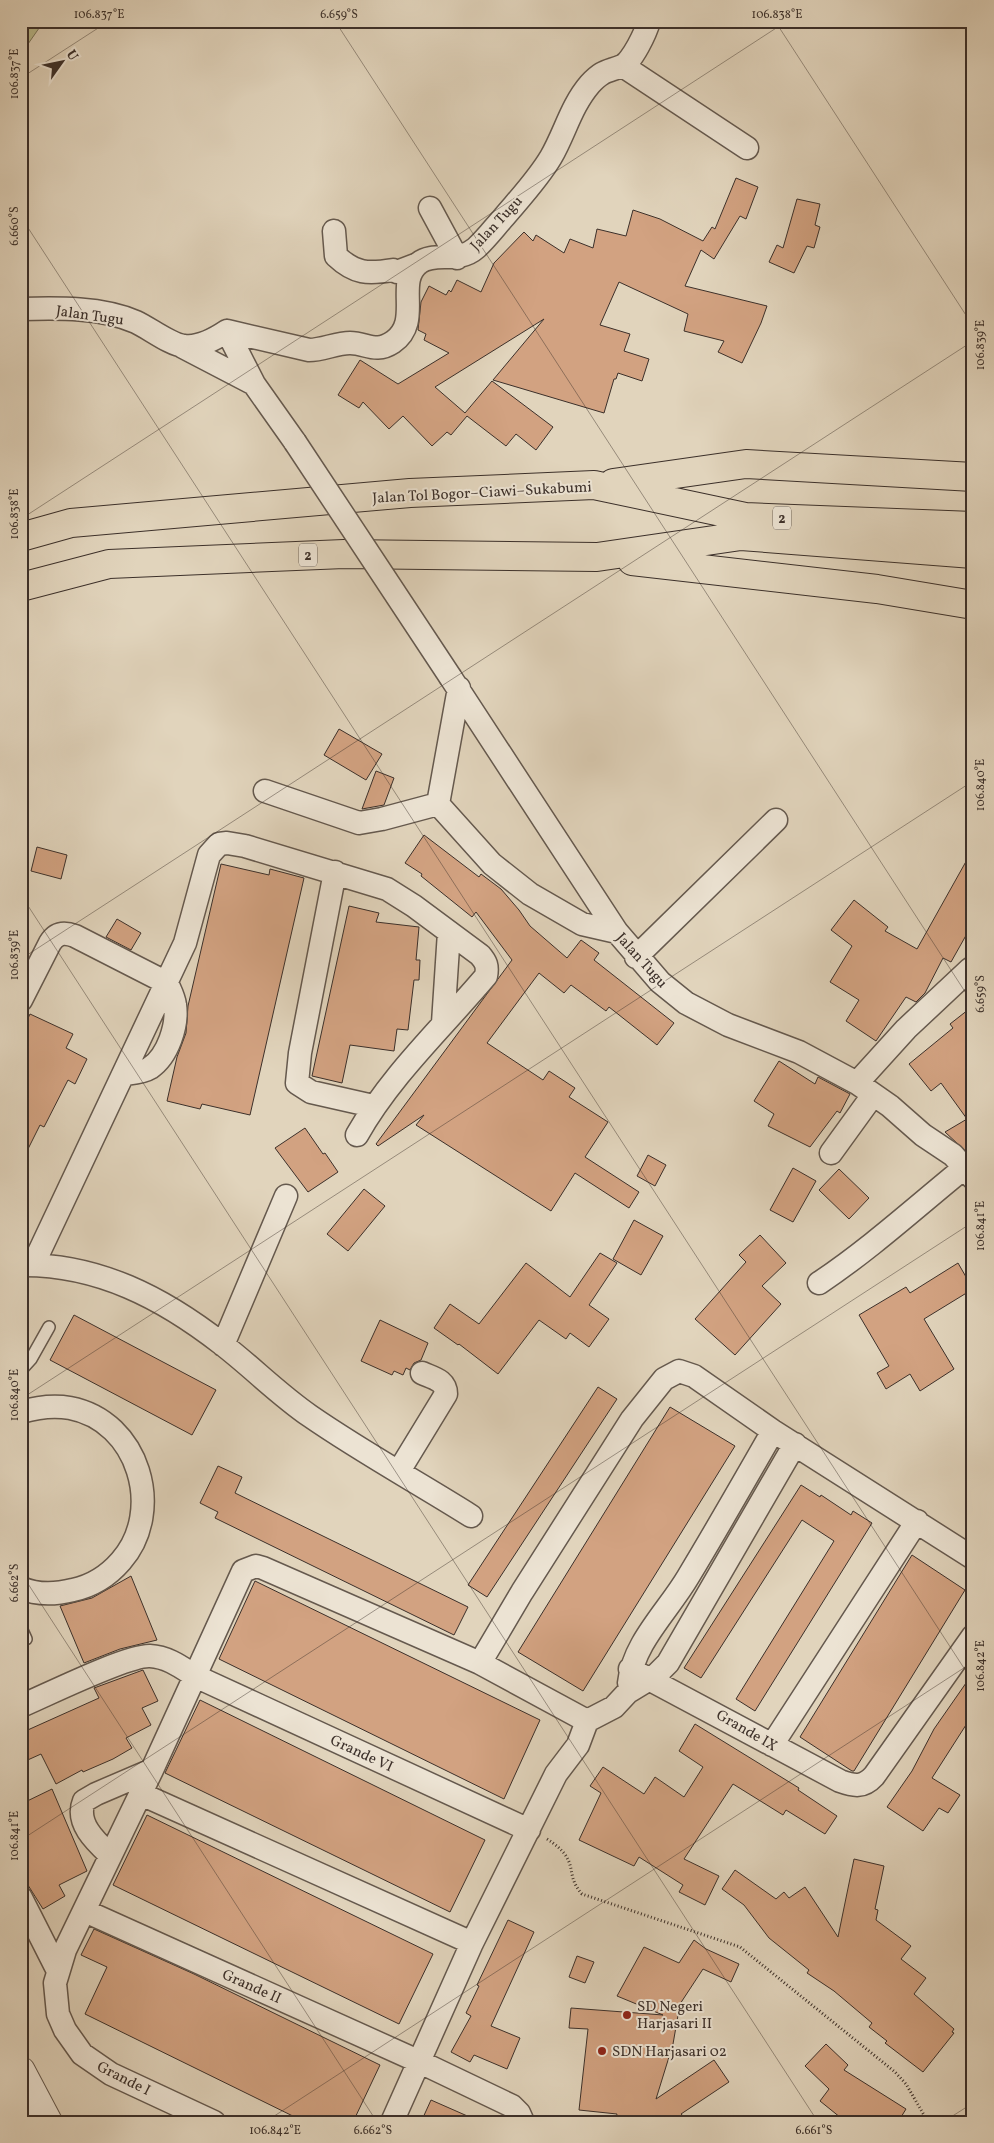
<svg xmlns="http://www.w3.org/2000/svg" width="994" height="2143" font-family="Vollkorn,serif">
<style>
.green{fill:#babb8c;stroke:#7b765b}
.building{fill:#d2a281;stroke:#3c302a}
.lines{fill:none;stroke-linecap:round;stroke-linejoin:round}
.service-casing{stroke:#65594e;stroke-width:14}
.minor-casing{stroke:#65594e;stroke-width:25}
.tertiary-casing{stroke:#65594e;stroke-width:30}
.motorway-casing{stroke:#3c302a;stroke-width:30}
.path{stroke:#3c302a;stroke-width:3;stroke-dasharray:1 2.5;stroke-linecap:butt}
.service{stroke:#ece3d3;stroke-width:11}
.minor{stroke:#ece3d3;stroke-width:22}
.tertiary{stroke:#ece3d3;stroke-width:28}
.motorway{stroke:#e1d4bc;stroke-width:28}
.minor-bridge-casing{stroke:#65594e;stroke-width:25;stroke-linecap:butt}
.minor-bridge{stroke:#ece3d3;stroke-width:22}
.ticks{fill:none;stroke:#3c302a;stroke-width:1;stroke-opacity:0.45}
.poi-dot{fill:#8f2418;stroke:#ece3d3;stroke-width:2}
.labels{text-anchor:middle;stroke-width:4;stroke-linejoin:round;paint-order:stroke}
.shield{fill:#ece3d3;stroke:#71665d;stroke-width:1}
.shield-label{font-size:14px;font-weight:bold;fill:#3c302a}
.street-label{font-size:15px;fill:#3c302a;stroke:#ece3d3}
.poi-label{font-size:15px;fill:#3c302a;stroke:#ece3d3;text-anchor:start}
.neatline{fill:none;stroke:#3c302a;stroke-width:2}
.ticks-label{font-size:12px;text-anchor:middle;fill:#3c302a}
</style>
<rect width="100%" height="100%" fill="#e1d4bc"/>
<filter id="stains"><feTurbulence type="fractalNoise" baseFrequency=".004" numOctaves="4"/><feColorMatrix values="0 0 0 0 .2 0 0 0 0 .09 0 0 0 0 .02 0 0 0 .5 -.17"/></filter>
<radialGradient id="worn" r=".72"><stop offset=".6" stop-color="#630" stop-opacity="0"/><stop offset="1" stop-color="#630" stop-opacity=".3"/></radialGradient>
<path class="green" d="M21,21H44L21,54Z"/>
<path class="building" d="M736,178L758,187L746,219L740,216L714,259L701,250L685,286L767,306L761,323L742,363L718,352L724,341L684,331L688,314L619,282L600,325L630,334L624,351L649,359L642,381L618,373L616,379H614L604,413L493,380L544,319L435,387L465,413L492,381L553,427L536,450L516,434L506,446L467,416L451,435L447,432L432,446L403,416L389,429L363,402L359,408L338,395L360,360L398,384L449,353L424,340L426,334L418,330L421,302L429,286L446,295L449,290L451,292L457,280L481,292L494,263L524,232L533,241L536,235L564,253L570,239L593,248L597,229L626,236L633,210L660,219L703,241L712,227L715,229Z
M797,199L820,204L815,225L820,227L814,248L807,246L794,273L769,262L777,245L783,248Z
M339,729L382,754L366,780L324,755Z
M376,771L394,778L384,805L362,809Z
M424,835L479,877L481,874L501,889L519,910L530,926L567,958L581,940L599,953L594,960L674,1023L657,1045L609,1007L606,1011L571,985L564,993L539,973L487,1043L543,1080L549,1071L575,1088L569,1097L608,1122L585,1157L639,1192L629,1208L575,1173L551,1211L416,1125L424,1115L378,1146L376,1144L512,960L476,912L472,917L421,876L422,874L405,863Z
M37,847L67,855L61,879L31,871Z
M973,849V923L951,962L943,958L925,993L916,1002L906,997L876,1041L846,1021L859,1000L830,982L852,946L831,930L854,900L888,927L885,931L917,949Z
M221,864L269,875L270,869L304,878L250,1115L202,1104L200,1109L167,1101L177,1057L186,1033L188,1006Z
M349,906L379,913L376,922L419,927L416,960H420L419,980H414L408,1030L397,1029L394,1051L350,1045L342,1083L312,1076Z
M117,919L141,933L131,950L106,937Z
M973,1006V1158L945,1132L967,1119L941,1083L931,1091L909,1064L953,1028L950,1024Z
M30,1014L73,1034L66,1048L87,1059L75,1084L68,1080L44,1127L40,1125L21,1163V1033Z
M779,1061L815,1084L818,1077L850,1094L840,1113L837,1111L810,1147L768,1126L774,1114L754,1101Z
M305,1128L323,1154L325,1153L338,1172L308,1192L275,1148Z
M648,1155L666,1165L655,1186L637,1176Z
M793,1168L816,1181L793,1222L770,1210Z
M839,1169L869,1198L849,1219L819,1190Z
M364,1189L385,1206L348,1251L327,1234Z
M634,1220L663,1236L641,1275L613,1259Z
M760,1235L786,1263L762,1286L781,1304L735,1355L695,1319L746,1262L739,1255Z
M600,1253L617,1263L589,1305L609,1319L589,1347L570,1333L566,1339L539,1320L498,1374L459,1344L458,1345L434,1328L450,1304L479,1324L526,1263L570,1297Z
M958,1263L973,1289L924,1319L954,1369L920,1391L910,1374L886,1389L877,1373L889,1366L859,1315L906,1287L910,1293Z
M74,1315L216,1390L192,1435L50,1360Z
M380,1320L428,1343L421,1360L414,1363L410,1370L406,1368L403,1375L394,1371L392,1375L361,1361Z
M598,1387L617,1399L487,1597L468,1585Z
M670,1407L735,1446L583,1691L518,1652Z
M218,1466L242,1477L235,1493L468,1607L454,1635L215,1518L218,1512L200,1503Z
M801,1485L820,1497L821,1495L851,1515L853,1511L872,1523L755,1711L736,1699L834,1541L802,1520L701,1678L684,1668Z
M912,1555L965,1590L854,1771H852L800,1737Z
M131,1576L157,1640L120,1649L84,1663L60,1606L92,1598Z
M255,1581L540,1720L504,1799L219,1659Z
M143,1670L158,1701L142,1708L151,1725L126,1738L132,1748L113,1759L83,1772L82,1770L56,1784L41,1754L21,1763V1733L99,1698L94,1688Z
M973,1673V1714L932,1778L960,1795L948,1813L939,1808L923,1831L887,1807L912,1771L934,1729Z
M200,1700L485,1840L450,1912L165,1773Z
M695,1724L799,1788L798,1790L837,1816L825,1834L786,1810L783,1815L733,1784L684,1859L719,1876L705,1905L679,1892L683,1885L639,1857L634,1866L579,1840L601,1793L590,1786L603,1767L644,1794L655,1777L684,1797L703,1767L679,1751Z
M52,1789L87,1871L59,1885L65,1896L43,1909L21,1874V1804Z
M147,1815L433,1954L399,2024L113,1885Z
M854,1859L884,1866L875,1909L878,1910L876,1920L911,1946L901,1959L926,1978L914,1994L954,2029L952,2032L954,2033L923,2072L885,2043L887,2041L869,2027L872,2023L834,1991L807,1973L809,1970L769,1938L744,1905L722,1889L735,1870L776,1899L784,1892L789,1898L805,1887L838,1937Z
M508,1920L534,1932L491,2026L520,2038L507,2069L474,2055L470,2062L451,2052L471,2016L466,2013L479,1986L477,1985Z
M94,1929L194,1974L380,2065L353,2122H305L85,2014L107,1967L81,1955Z
M694,1940L706,1949L739,1964L731,1982L703,1969L680,2004L673,2044L656,2099L714,2060L729,2082L681,2114L690,2122H615L617,2114L579,2110L588,2029L569,2028L571,2008L663,2015L617,1996L644,1947L679,1963Z
M577,1956L594,1962L585,1983L569,1977Z
M826,2044L848,2065L844,2070L906,2109L898,2122H846L820,2101L829,2089L805,2066Z
M431,2100L481,2122H421Z"/>
<g class="lines">
<g class="service-casing">
<path id="service" d="M21,1370L31,1359L49,1327
M21,1628L26,1639"/>
</g>
<g class="minor-casing">
<path id="minor" d="M623,66L747,148
M430,208L457,258
M334,231L336,256C355,274 368,274 393,270L397,272L418,264
M21,309C58,308 102,307 136,322C149,328 171,345 184,346C199,348 215,339 227,331L309,350C323,350 336,343 350,343C367,343 375,354 393,342C423,321 394,282 419,263C434,251 458,264 476,248C486,239 495,227 504,217C520,198 538,179 551,157C565,133 571,106 590,84C603,70 607,72 622,66C632,62 646,32 649,21
M227,331L254,384L295,442
M183,347L254,384
M451,678L617,932L660,982L686,1003L728,1025L799,1052L857,1083L890,1106L923,1135L953,1155L973,1178
M265,791L359,823L382,819L438,804L459,688
M438,804L492,864L530,894L582,924L617,932
M335,872L300,1053L297,1083L311,1092L373,1106
M636,957L776,820
M21,1000L50,943C56,933 64,932 75,936L167,983C170,990 174,997 175,1005C178,1025 168,1056 150,1068C142,1073 132,1073 124,1074
M443,1023L449,932
M857,1083L906,1029L970,969
M831,1153L873,1095
M21,1265C98,1264 163,1298 222,1344C252,1367 278,1394 310,1416C362,1452 417,1482 471,1516
M33,1265L185,943L209,855L219,844L227,843L245,846L387,889L414,906L480,955C486,962 488,966 486,976C442,1028 391,1075 357,1135
M819,1283C870,1249 916,1207 964,1168
M223,1345L286,1196
M21,1412C38,1407 53,1405 70,1408C139,1421 165,1511 121,1561C108,1576 92,1586 73,1590C57,1594 37,1595 21,1588
M399,1471L446,1394C446,1380 433,1378 422,1373
M480,1663L522,1592L632,1419L664,1379L679,1371L694,1376L773,1431L973,1558
M630,1669L840,1781C854,1786 863,1788 874,1776L973,1636
M629,1683C633,1643 668,1611 688,1577C717,1529 745,1480 773,1431
M21,1706C47,1695 127,1655 150,1656C168,1657 181,1667 195,1676L529,1830
M772,1745L917,1521
M141,1794L472,1943
M110,1855C96,1842 75,1823 84,1801L96,1794L152,1770
M21,1898L58,1971
M85,1911L420,2062L512,2106L519,2113L523,2122
M214,2122L111,2074L82,2054L65,2030L58,2014L55,1983L65,1950L152,1770L243,1571L256,1566L263,1568L480,1663L587,1721
M392,2122L472,1943L556,1774L578,1745L587,1721L614,1707L628,1692L656,1675L668,1663L795,1444"/>
</g>
<g class="tertiary-casing">
<path id="tertiary" d="M21,2071L48,2122"/>
</g>
<g class="motorway-casing">
<path id="motorway" d="M613,483L746,464L973,477
M21,537L71,523L410,493L594,485L745,517L973,526
M632,561L877,589L973,605
M21,587L109,564L344,554L597,557L741,536L973,554"/>
</g>
<path class="path" d="M547,1839C582,1861 563,1873 582,1894L740,1947L895,2072L906,2084L928,2122"/>
<use href="#service" class="service"/>
<use href="#minor" class="minor"/>
<use href="#tertiary" class="tertiary"/>
<use href="#motorway" class="motorway"/>
<g class="minor-bridge-casing">
<path id="minor-bridge" d="M295,442L451,678"/>
</g>
<use href="#minor-bridge" class="minor-bridge"/>
</g>
<path class="ticks" d="M335,21L973,1004M775,21L973,326M21,78L109,21M21,217L973,1682M21,519L787,21M21,895L818,2122M21,959L973,341M21,1399L973,781M21,1573L377,2122M21,1840L973,1222M265,2122L973,1662M943,2122L973,2103"/>
<g class="poi-dot">
<circle cx="627" cy="2015" r="5"/>
<circle cx="602" cy="2051" r="5"/>
</g>
<g class="labels">
<g class="shield">
<rect x="773" y="506.5" width="18" height="23" rx="4"/>
<rect x="299" y="543.5" width="18" height="23" rx="4"/>
</g>
<g class="shield-label">
<text x="782" y="523">2</text>
<text x="308" y="560">2</text>
</g>
<g class="street-label">
<text transform="translate(496 223) rotate(-47)" y="5">Jalan Tugu</text>
<text transform="translate(90 315) rotate(8)" y="5">Jalan Tugu</text>
<text transform="translate(482 492) rotate(-3)" y="5">Jalan Tol Bogor–Ciawi–Sukabumi</text>
<text transform="translate(642 960) rotate(48)" y="5">Jalan Tugu</text>
<text transform="translate(747 1730) rotate(30)" y="5">Grande IX</text>
<text transform="translate(362 1753) rotate(25)" y="5">Grande VI</text>
<text transform="translate(252 1986) rotate(24)" y="5">Grande II</text>
<text transform="translate(124 2078) rotate(27)" y="5">Grande I</text>
</g>
<g class="poi-label">
<text x="637" y="2011">SD Negeri<tspan x="637" dy="17">Harjasari II</tspan></text>
<text x="612" y="2056">SDN Harjasari 02</text>
</g>
</g>
<rect width="994" height="2143" fill="none" stroke="#e1d4bc" stroke-width="55"/>
<g transform="translate(62 62) rotate(57)" stroke="#ece3d3" stroke-width="4" paint-order="stroke">
<path d="M0-4L9 19L0 12L-9 19Z" fill="#3c302a"/>
<text y="-8" font-size="14" font-weight="bold" text-anchor="middle" fill="#3c302a">U</text>
</g>
<rect x="28" y="28" width="938" height="2088" class="neatline"/>
<g class="ticks-label">
<text x="99" y="18">106.837°E</text>
<text x="339" y="18">6.659°S</text>
<text x="777" y="18">106.838°E</text>
<text transform="translate(14 74) rotate(-90)" y="4">106.837°E</text>
<text transform="translate(14 226) rotate(-90)" y="4">6.660°S</text>
<text transform="translate(980 345) rotate(-90)" y="4">106.839°E</text>
<text transform="translate(14 514) rotate(-90)" y="4">106.838°E</text>
<text transform="translate(980 785) rotate(-90)" y="4">106.840°E</text>
<text transform="translate(14 955) rotate(-90)" y="4">106.839°E</text>
<text transform="translate(980 994) rotate(-90)" y="4">6.659°S</text>
<text transform="translate(980 1226) rotate(-90)" y="4">106.841°E</text>
<text transform="translate(14 1395) rotate(-90)" y="4">106.840°E</text>
<text transform="translate(14 1583) rotate(-90)" y="4">6.662°S</text>
<text transform="translate(980 1666) rotate(-90)" y="4">106.842°E</text>
<text transform="translate(14 1836) rotate(-90)" y="4">106.841°E</text>
<text x="275" y="2134">106.842°E</text>
<text x="373" y="2134">6.662°S</text>
<text x="814" y="2134">6.661°S</text>
</g>
<rect width="100%" height="100%" filter="url(#stains)"/>
<rect width="100%" height="100%" fill="url(#worn)"/>
</svg>
